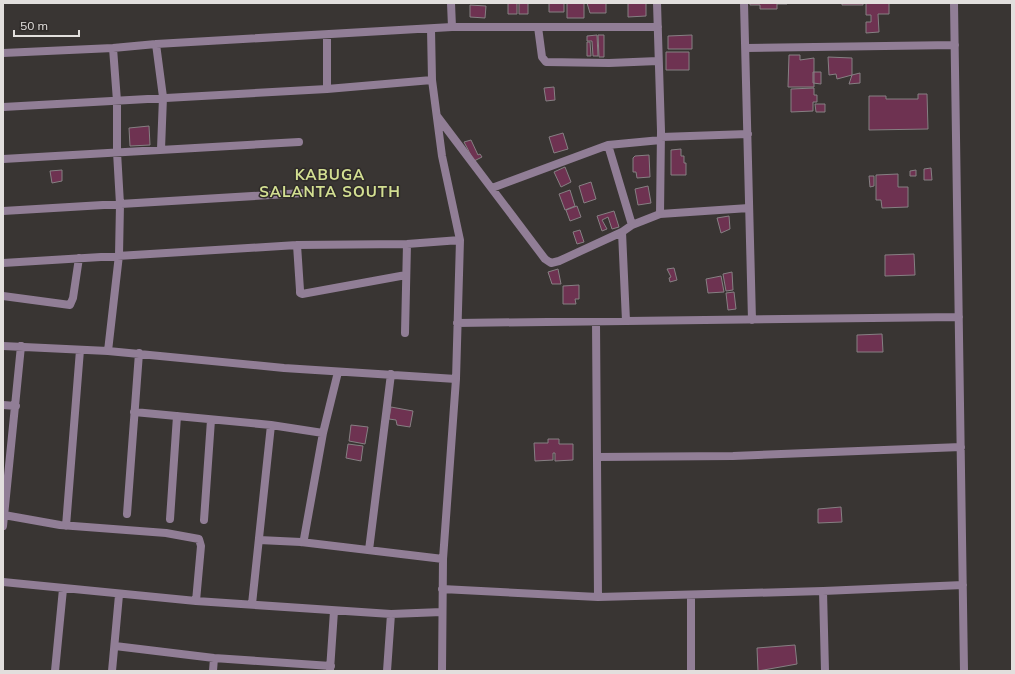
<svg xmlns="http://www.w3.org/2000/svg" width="1015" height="674" font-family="Mulish,sans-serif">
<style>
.building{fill:#6e3251;stroke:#868083}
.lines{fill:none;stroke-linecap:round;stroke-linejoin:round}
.street{stroke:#917e96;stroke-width:8}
.labels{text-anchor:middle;stroke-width:3;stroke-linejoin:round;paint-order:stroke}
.district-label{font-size:15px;font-weight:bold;letter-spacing:1px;fill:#d3df92;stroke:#2f2b29}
</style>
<rect width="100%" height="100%" fill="#393533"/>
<path class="building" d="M508,3H517V14H508Z
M519,3H528V14H519Z
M549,3H564V12H549Z
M567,3H584V18H567Z
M587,3H606V13H590Z
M628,3H646V16L628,17Z
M750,3H787V4H777V9H760V5H750Z
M842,3H863V5H842Z
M866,3H889V14H878L879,32L866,33V22H871V15H866Z
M470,5L486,6L485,18L470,17Z
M597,35L598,56H593L592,41H587V36Z
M598,35H604V57H599Z
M692,35V49H668V36Z
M587,42H590L591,56H587Z
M666,52H689V70H666Z
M789,55H800V60L814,58V87H788Z
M828,57L852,58V75L837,79L836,74L829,75Z
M813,72H821V84L813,83Z
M860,73V83L849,84L852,75Z
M554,87L555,100L546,101L544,88Z
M814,88V95H817V102H813V111L791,112V89Z
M918,94H927L928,129L869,130V96H886V99H918Z
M815,104H825V112H816Z
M149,126L150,145L130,146L129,128Z
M563,133L568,149L554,153L549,137Z
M471,140L478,155L480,154L482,157L474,161L464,142Z
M681,149V156H684V163H686V175H671V150Z
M649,155L650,177L637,178L636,172H633V158L635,156Z
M565,167L571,182L561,187L554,172Z
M931,168L932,180H924V169Z
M62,170V181L52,183L50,171Z
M916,170V176H910V171Z
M898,174V187H908V207L882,208L881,200H876V175Z
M869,176H874V186L870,187Z
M591,182L596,199L584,203L579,186Z
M648,186L651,203L638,205L635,189Z
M570,190L575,206L565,210L559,194Z
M577,206L581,217L570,221L566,210Z
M614,211L619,227L612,229L608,217L602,220L607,229L602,231L597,216Z
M729,216L730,229L721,233L717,218Z
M580,230L584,242L577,244L573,232Z
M914,254L915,275L885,276V255Z
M674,268L677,280L670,282L669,278L671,277L667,269Z
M558,269L561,284H552L548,272Z
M732,272L733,290L726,291L723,274Z
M721,276L724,292L708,293L706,279Z
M579,285V299H575L576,304H563V286Z
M734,292L736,309L728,310L726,293Z
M882,334L883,352H857V335Z
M391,407L413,411L410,427L397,425L396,420L389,419Z
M351,425L368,427L365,444L349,441Z
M548,439H559V444H573V460L555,461V453H553V460L535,461L534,443H548Z
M348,444L363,446L361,461L346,458Z
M841,507L842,522L818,523V509Z
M795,645L797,664L758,671L757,648Z"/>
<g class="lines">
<path class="street" d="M451,3L452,27
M657,3L661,131L660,214
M744,3L752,320
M954,3L964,671
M538,27L542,57L546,62L609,63L658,61
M431,29L432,80L442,156L460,240L456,379L443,559L442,671
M327,35V89
M156,44L163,97L161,149
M746,48L955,45
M3,53L113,48L156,44L452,27H658
M3,107L327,89L432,80
M437,116L545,259L551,263L559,261L622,232L632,225L660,214L749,208
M661,137L748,134
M608,145L632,225
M3,159L299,142
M492,188L608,145L661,140
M3,211L304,193
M622,232L626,321
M297,245L300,290V293L302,294L406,275
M3,263L297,245L407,244L460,240
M3,296L70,305L73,298L79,258
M596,322L598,597
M457,323L959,317
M405,333L407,244
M3,346L108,351L284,368L456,379
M108,351L119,255L120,204L117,152V101L113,48
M3,405L16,406
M134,412L271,425L323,433
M597,457L733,456L961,447
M127,514L139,353
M4,515L60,525L166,533L199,539L201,546L196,601
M170,519L177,416
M204,520L211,420
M3,526L21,346
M66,526L80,350
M259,540L301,542L443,559
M301,542L304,539L323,433L338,372
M369,550L391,374
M3,582L196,601L391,614L442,612
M442,589L598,597L823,591L963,585
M823,591L825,671
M691,595V671
M252,604L271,425
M115,646L214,658L331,666
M330,670L334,611
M55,671L63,589
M112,671L119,595
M213,671L214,658
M387,671L391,614"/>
</g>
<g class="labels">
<g class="district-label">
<text x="330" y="180">KABUGA<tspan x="330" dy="17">SALANTA SOUTH</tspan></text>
</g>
</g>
<rect width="1015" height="674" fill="none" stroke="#e2dfdd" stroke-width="8"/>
<path d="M14 30v6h65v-6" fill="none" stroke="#e2dfdd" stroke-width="2"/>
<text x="20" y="30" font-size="12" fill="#e2dfdd" stroke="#2f2b29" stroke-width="3" paint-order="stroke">50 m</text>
</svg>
